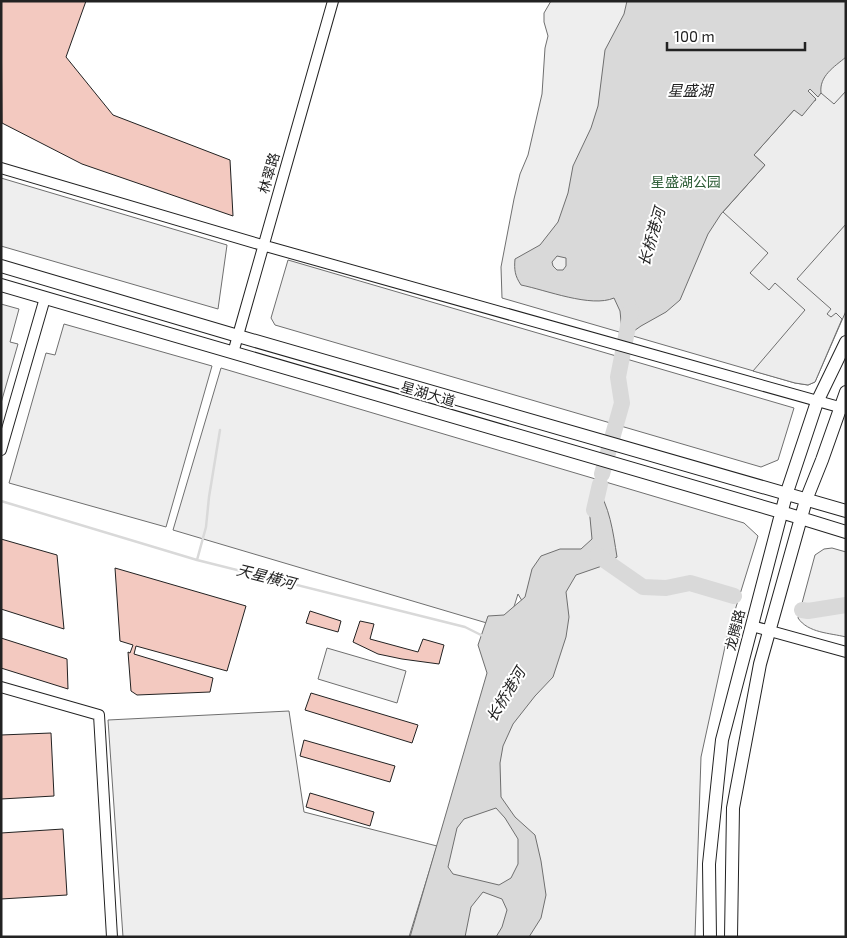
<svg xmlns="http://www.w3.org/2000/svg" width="847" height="938" font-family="'Exo 2','Noto Sans SC',sans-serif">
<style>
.green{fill:#eee;stroke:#6f6f6f}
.parking{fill:#ededed;stroke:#6f6f6f}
.water{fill:#d9d9d9;stroke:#6f6f6f;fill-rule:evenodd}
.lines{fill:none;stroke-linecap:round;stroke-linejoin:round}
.stream{stroke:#d9d9d9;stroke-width:2.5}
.river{stroke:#d9d9d9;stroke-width:16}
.building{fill:#f3c9c0;stroke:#222}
.minor-casing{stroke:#222;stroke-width:12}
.major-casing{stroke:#222;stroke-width:14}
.minor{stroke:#fff;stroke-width:10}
.major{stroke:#fff;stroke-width:12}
.labels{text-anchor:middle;stroke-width:4;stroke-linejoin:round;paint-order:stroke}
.street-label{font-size:14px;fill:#222;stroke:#fff}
.park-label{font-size:14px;fill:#2f5e38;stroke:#fff}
.water-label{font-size:15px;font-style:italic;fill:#222;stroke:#fff}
</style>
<rect width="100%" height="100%" fill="#fff"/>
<path class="green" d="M551,1H846V311L815,382L808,385L795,383L502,298L501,267L514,199L520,174L528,155L542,94L545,48L548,36L544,22V13Z
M1,178L227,245L218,309L1,246Z
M288,260L794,408L778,460L761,467L275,325L271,318Z
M1,304L19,309L10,342L18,344L1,403Z
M64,324L212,366L166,527L9,483L46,353L55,355Z
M221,368L744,523L758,536L728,633L701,757L695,937H420L447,850L538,628L518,594L507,629L173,530Z
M832,548L846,552V637C830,633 808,633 798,618L815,555L824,549Z
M327,648L406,671L397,703L318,679Z
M289,711L304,812L437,846L409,937H123L108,720Z"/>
<path class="parking" d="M810,89L818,96L821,93L834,104L846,91V224L797,279L831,309L827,314L831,317L836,313L842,319L815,382L808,385L795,383L753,371L805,310L775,283L769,290L750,273L768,253L723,212L765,165L754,155L794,110L816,100L808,91Z"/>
<path class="water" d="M627,1H846V57C834,67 819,76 821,93L818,97L810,89L808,91L816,99L802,116L794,110L754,155L765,165L721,214L708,234L680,300L666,312L641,326L631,333L622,331L620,311L614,298C591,308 546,290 521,285C515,276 514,270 515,259L540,245L558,222L568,193L573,166L591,128L598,106L605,50L624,14ZM557,256L566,258V266L563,270H557L553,266L552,262Z
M595,485C610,506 613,532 617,557L602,566L576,575L566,592L569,617L566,637L553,677L535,696L513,724L503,746L500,763L501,797L515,817L535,835L541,861L546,895L541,918L529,937H496L502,927L507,910L502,899L483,892L471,907L465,937H410L487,673L478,645L488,616L504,615L525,597L532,569L541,556L560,549H581L592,539L589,507ZM496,808L505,818L518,839V864L511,878L499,885L453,874L448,867L457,828L464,819Z"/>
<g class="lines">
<path class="stream" d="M1,501L197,560L465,627L483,636
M197,560L206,527L209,497L220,430"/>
<path class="river" d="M602,474L622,403L618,377L631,311
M594,510L600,484
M597,555L643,587L666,588L690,583L734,596
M802,610L808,611L846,605"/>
</g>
<path class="building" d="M1,1H86L66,57L113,115L230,160L233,216L82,164L2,123Z
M1,539L57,555L64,629L1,609Z
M115,568L246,606L227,671L136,646L134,654L213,678L210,692L137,695L131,691L128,652L130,653L133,645L120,641Z
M310,611L341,621L338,632L306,623Z
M360,621L374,624L370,639L418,652L423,639L444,645L439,664L402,659L378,654L353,642Z
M1,638L67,659L68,689L1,668Z
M311,693L418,725L412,743L305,710Z
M51,733L54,796L1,799V735Z
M304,740L395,766L390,782L300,756Z
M310,793L374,812L370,826L306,807Z
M63,829L67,895L1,899V833Z"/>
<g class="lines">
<g class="minor-casing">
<path id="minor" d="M1,168L262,245L846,409
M233,353L333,1
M1,450L45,298
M752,626L846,652
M1,687L99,715L112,937"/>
</g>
<g class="major-casing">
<path id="major" d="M1,266L238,336L846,511
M1,285L781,512L846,532
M710,937L709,864L722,740L786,495L817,402L846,342
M731,937L733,808L760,664L806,500L822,460L846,392"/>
</g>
<use href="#minor" class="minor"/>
<use href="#major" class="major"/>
</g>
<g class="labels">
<g class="street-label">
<text transform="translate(269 173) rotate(-74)" y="5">林翠路</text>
<text transform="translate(428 394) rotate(16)" y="5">星湖大道</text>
<text transform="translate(735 630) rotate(-76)" y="5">龙腾路</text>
</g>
<g class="park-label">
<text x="686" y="187">星盛湖公园</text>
</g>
<g class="water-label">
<text x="690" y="96">星盛湖</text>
<text transform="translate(652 237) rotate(-74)" y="5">长桥港河</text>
<text transform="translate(266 577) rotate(14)" y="5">天星横河</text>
<text transform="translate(506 695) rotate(-59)" y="5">长桥港河</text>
</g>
</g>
<rect width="847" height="938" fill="none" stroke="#222222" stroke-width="5"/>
<path d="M667 42v8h138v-8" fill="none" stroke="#222222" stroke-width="2.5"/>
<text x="674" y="42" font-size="15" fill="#222222" stroke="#ffffff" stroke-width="4" paint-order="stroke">100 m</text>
</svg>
